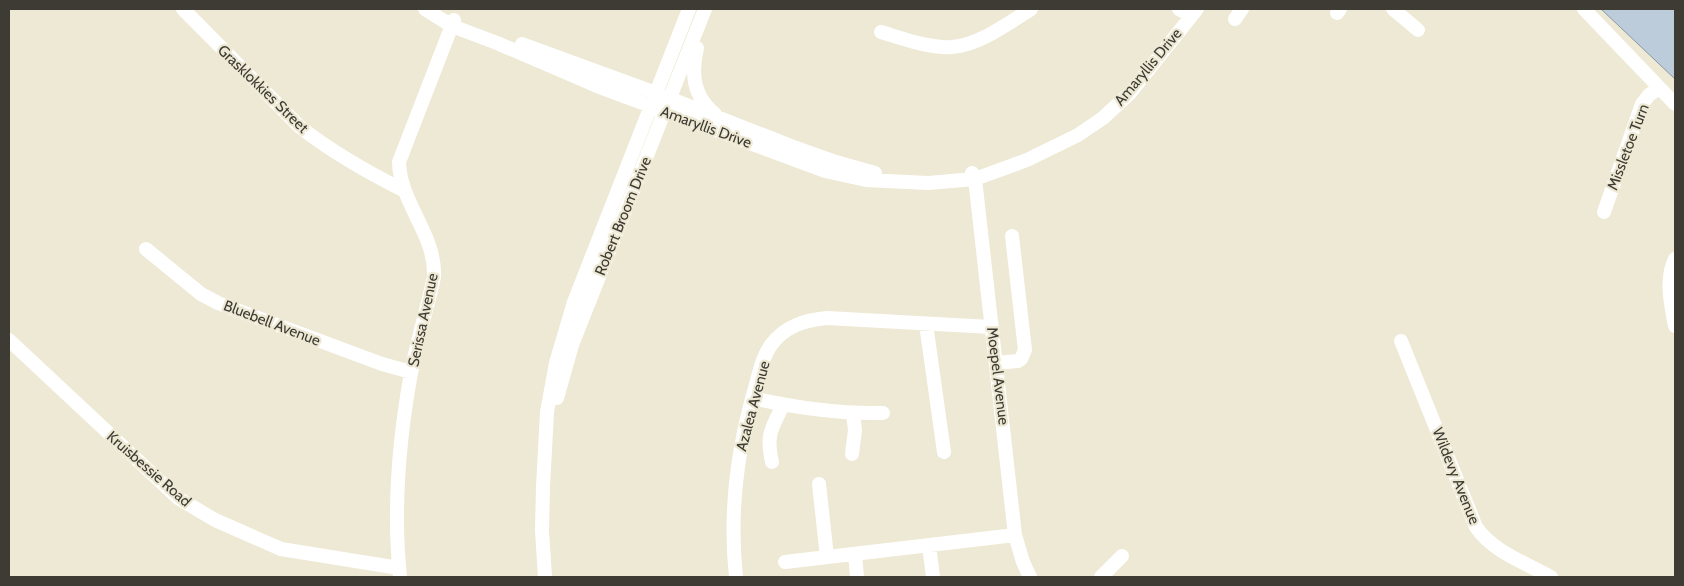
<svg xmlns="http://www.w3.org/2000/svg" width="1684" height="586" font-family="Cabin,sans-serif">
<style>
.building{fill:#bcccdb;stroke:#8898a5}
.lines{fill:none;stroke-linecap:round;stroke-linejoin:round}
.minor{stroke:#fff;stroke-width:14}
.labels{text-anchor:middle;stroke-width:4.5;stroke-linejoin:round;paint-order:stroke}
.street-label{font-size:15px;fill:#3d3b33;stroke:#eee9d4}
</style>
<rect width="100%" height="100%" fill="#eee9d4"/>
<path class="building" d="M1601,9H1675V79Z"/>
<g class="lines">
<path class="minor" d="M183,9L300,127C332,152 367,172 403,190
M425,9L452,26L497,43L602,88L825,171L866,180L928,183L975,179L1027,160L1078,135L1103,118L1130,93L1197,9
M1179,9L1191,16
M1393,9L1418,30
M1584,9L1675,104
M1337,13L1340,9
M1235,19L1242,9
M881,32C901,38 931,49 952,47C979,45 1009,23 1031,9
M522,44L656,93L791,146L836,162L875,173
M697,48C691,72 693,97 715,114
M972,173L975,179L1015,535L1023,562L1030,577
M1604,212L1642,104L1649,95L1659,88
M146,249L201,294L218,303L382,364L411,372
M1675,259C1665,278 1671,306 1675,326
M926,324L944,452
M9,340L162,483L178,498L215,520L281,549L399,568
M1401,341L1476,527C1493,552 1526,563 1551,577
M996,363L1018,361L1021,359L1025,350L1012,236
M557,398L572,345L705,9
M752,398C796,408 839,414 883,413
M852,454L855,430L853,414
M772,462C766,434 771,430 783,405
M819,484L827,557
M929,545L933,577
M855,554L857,577
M785,562L1015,535
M400,577C393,510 399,439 411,373C417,341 427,309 434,277C436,234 400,204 399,162L454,20
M545,577L542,531L543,487L547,412L556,363L574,302L689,9
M736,577C729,513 737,450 755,388C759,374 762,357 771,345C785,326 805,320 827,318L991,327
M1101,577L1122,556"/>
</g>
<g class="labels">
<g class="street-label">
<text transform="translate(1148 67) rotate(-50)" y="5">Amaryllis Drive</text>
<text transform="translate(263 89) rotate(44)" y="5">Grasklokkies Street</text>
<text transform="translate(706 127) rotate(20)" y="5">Amaryllis Drive</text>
<text transform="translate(1628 147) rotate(-69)" y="5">Missletoe Turn</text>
<text transform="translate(623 216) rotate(-68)" y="5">Robert Broom Drive</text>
<text transform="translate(423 320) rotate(-78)" y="5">Serissa Avenue</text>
<text transform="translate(272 323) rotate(21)" y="5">Bluebell Avenue</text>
<text transform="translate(998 376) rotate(83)" y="5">Moepel Avenue</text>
<text transform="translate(753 406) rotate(-75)" y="5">Azalea Avenue</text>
<text transform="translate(149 469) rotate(41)" y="5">Kruisbessie Road</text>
<text transform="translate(1456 476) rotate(68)" y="5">Wildevy Avenue</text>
</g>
</g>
<rect width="1684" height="586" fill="none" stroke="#3d3b33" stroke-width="20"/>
</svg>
